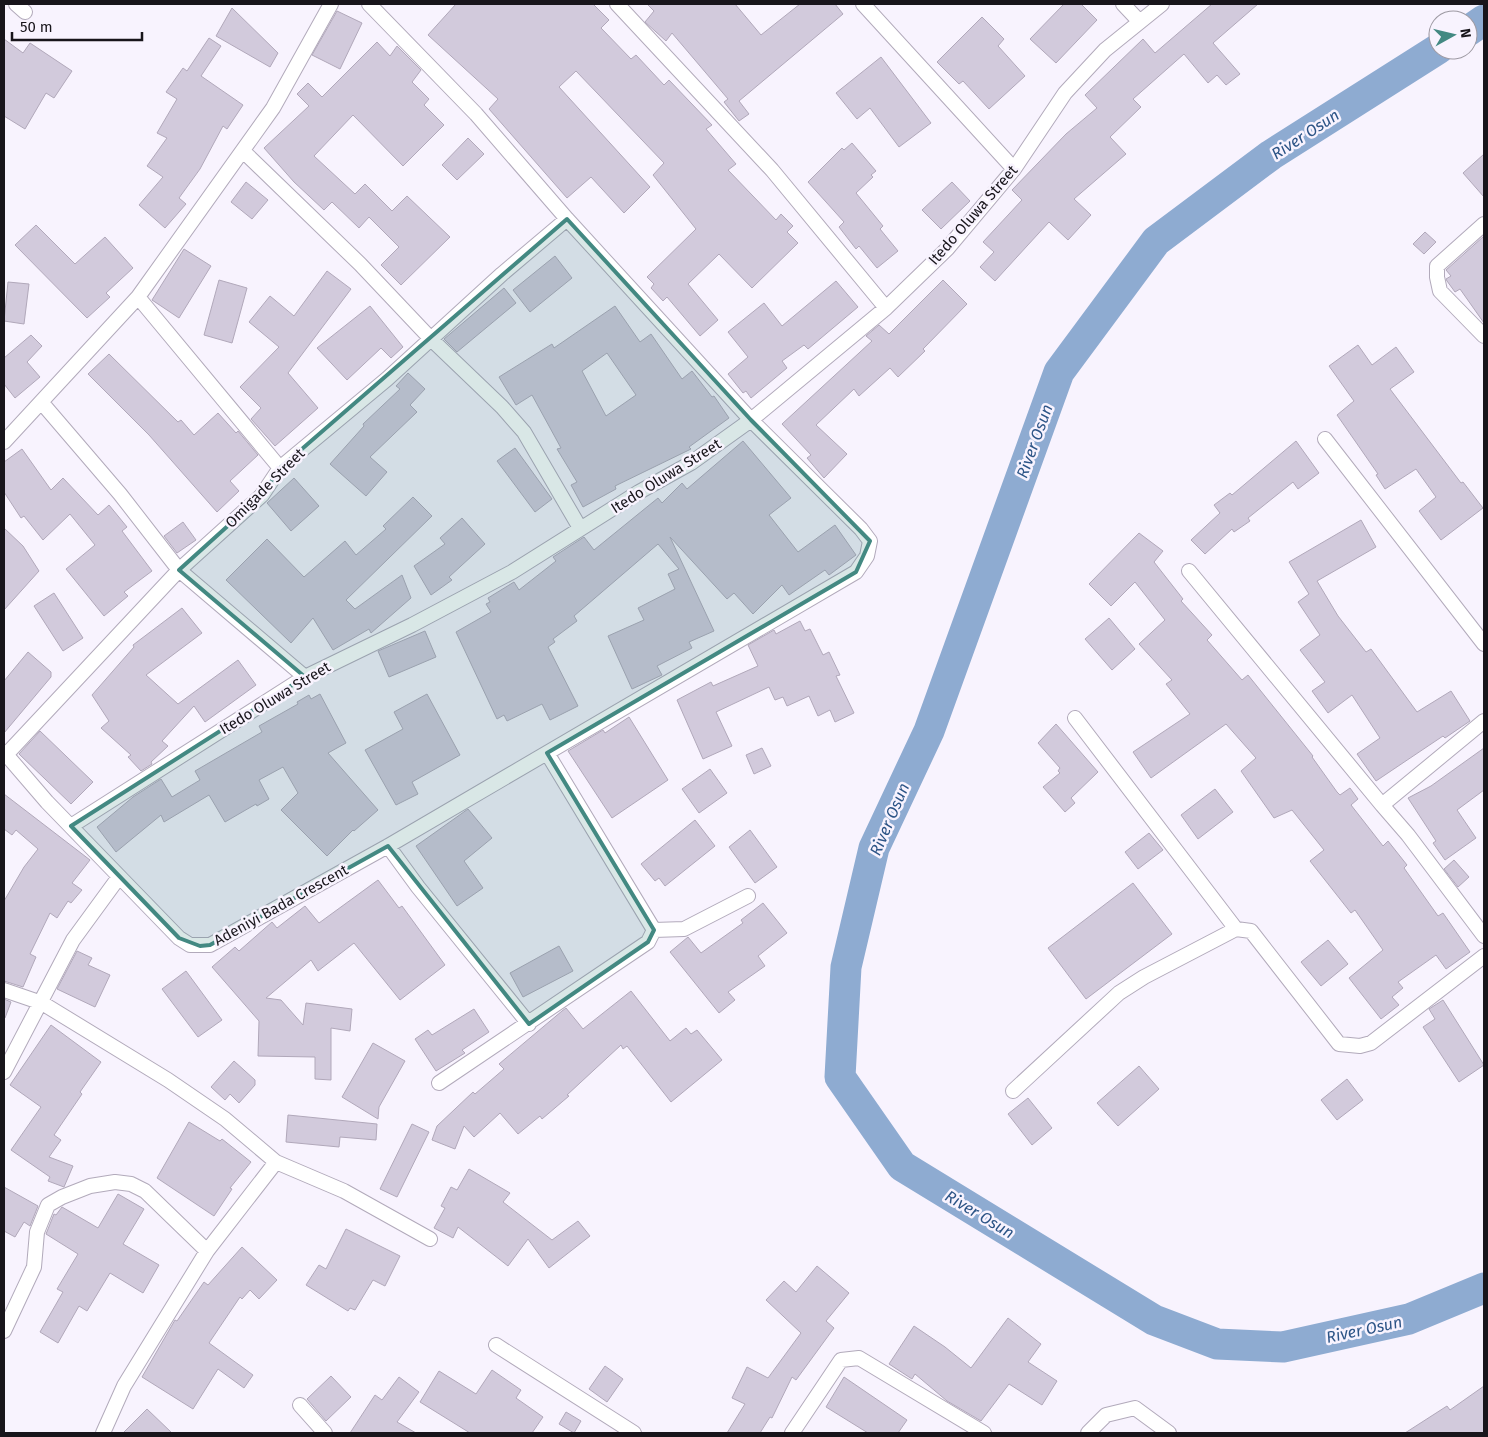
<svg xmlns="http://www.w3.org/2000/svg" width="1488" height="1437" font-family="'Fira Sans',sans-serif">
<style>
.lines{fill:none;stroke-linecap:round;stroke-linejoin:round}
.river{stroke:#8eabd1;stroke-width:31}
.building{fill:#d2cadc;stroke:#b1a8ba;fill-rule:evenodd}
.minor-casing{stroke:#b2aabb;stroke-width:16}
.minor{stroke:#fff;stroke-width:14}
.marked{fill:#438982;fill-opacity:0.2;stroke:#438982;stroke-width:4;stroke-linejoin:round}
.labels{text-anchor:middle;stroke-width:5;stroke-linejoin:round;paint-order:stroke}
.street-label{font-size:15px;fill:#18151b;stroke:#f8f3fe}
.water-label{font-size:16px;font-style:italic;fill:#2c5486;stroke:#f8f3fe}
</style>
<rect width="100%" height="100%" fill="#f8f3fe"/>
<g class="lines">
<path class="river" d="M1468,31L1484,20
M1438,49L1271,155L1156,241L1059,372L929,731L874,848L846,967L840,1077L902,1166L1154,1320L1217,1344L1283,1347L1409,1319L1484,1288"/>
</g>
<path class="building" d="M456,4H593L609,20L601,28L631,59L636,55L664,85L669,80L712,125L706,129L736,164L728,170L776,220L781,214L793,226L787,232L798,243L752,288L719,254L688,284L718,320L700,336L667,297L663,301L651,288L654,284L647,277L696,229L653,175L664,163L576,71L559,87L650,187L624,213L591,177L567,198L489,109L498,99L428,35Z
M647,4H735L761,35L800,4H835L843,14L739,101L749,114L739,121L724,102L728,99L672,33L666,41L645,22L654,11Z
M1064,4H1081L1097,20L1056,63L1030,39Z
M1212,4H1258L1213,43L1240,74L1226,85L1217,75L1208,83L1184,54L1133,99L1141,107L1110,137L1126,154L1074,199L1091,215L1068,240L1049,222L995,281L980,267L994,252L983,242L1022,200L1012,190L1066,134L1097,108L1085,95L1143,39L1155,53Z
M232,8L278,53L270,67L216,36Z
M337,11L362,23L340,69L312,55Z
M982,17L1004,39L998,46L1025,76L989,109L963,81L959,84L937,62Z
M209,38L221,46L201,76L243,105L227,129L223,126L200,169L179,198L186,204L165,228L139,205L163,177L147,166L167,138L157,133L177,99L166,92L183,68L187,71Z
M4,39L23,53L30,43L72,71L54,98L46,93L25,129L4,116Z
M377,42L390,56L397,46L421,70L412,82L429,99L424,105L444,125L403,166L353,115L314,156L355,194L365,184L392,211L407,196L450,237L401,285L381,265L399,247L369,217L359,228L332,202L324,210L294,182L264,148L309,106L297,94L308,83L322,97Z
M881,57L931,123L899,147L870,108L857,119L836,93Z
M468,138L484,154L457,180L442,165Z
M852,143L876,171L871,175L873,177L856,193L883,226L880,229L898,251L877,268L859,246L856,249L839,227L844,222L808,182L842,148L844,150Z
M1484,154V197L1463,173Z
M246,182L268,200L252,219L231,202Z
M952,182L970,201L941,229L922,210Z
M36,225L75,264L105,237L133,268L106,293L110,297L87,318L15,245Z
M1425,232L1436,242L1424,254L1413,244Z
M1484,236V323L1460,289L1455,292L1447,281L1446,279L1451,276L1446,270Z
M184,249L211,266L179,318L152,300Z
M555,256L572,278L530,312L513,290Z
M327,271L351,289L288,373L318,408L275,446L251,419L261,408L240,387L279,347L249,322L270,296L294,316Z
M219,280L247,288L232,343L204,335Z
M943,280L967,304L923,349L925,351L898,377L890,368L859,396L854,389L816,425L847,454L824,478L807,458L811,455L782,424L872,341L866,336L879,325L889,334Z
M836,281L858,307L808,349L804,345L782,361L787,368L751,398L746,391L743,393L728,374L748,357L728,332L764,303L782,326Z
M8,282L29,284L24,324L4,321Z
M504,288L516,303L457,352L444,339Z
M370,306L403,347L391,358L381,348L347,380L317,348Z
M615,306L640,342L651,334L682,379L692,371L712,397L714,396L729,418L689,447L691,449L615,486L616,489L583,507L571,485L577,482L557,449L561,448L532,395L516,405L499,377L552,344L554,348ZM607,353L636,395L606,416L582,371Z
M31,335L42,346L27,362L40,377L15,398L4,384V358Z
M1358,345L1372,365L1396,347L1414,372L1390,389L1461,483L1463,482L1483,508L1441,540L1419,511L1436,497L1416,469L1385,489L1376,475L1378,474L1337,415L1354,401L1329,366Z
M109,354L178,422L181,420L194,435L218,413L236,433L238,431L258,455L230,481L239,491L217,512L149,435L88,374Z
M408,373L425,389L410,405L417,412L370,457L387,472L366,496L330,464L364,426L363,424L400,389L396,386Z
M743,441L791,498L769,515L798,552L835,525L856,555L829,575L825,570L789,595L782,585L753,614L734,593L727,599L670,537L714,631L689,642L692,648L657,666L662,675L632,689L608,636L644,620L638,608L675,589L668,574L679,569L658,544L574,616L577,621L553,639L555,642L548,647L578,706L550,720L542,704L507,721L504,715L497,719L456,632L491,612L486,604L490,602L488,598L514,582L519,590L556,561L553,557L584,537L594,550L658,498L662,503L682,483L687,489Z
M1296,441L1319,473L1298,489L1293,482L1248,518L1250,521L1234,532L1232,529L1205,554L1191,540L1220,513L1214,505L1230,493L1232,495Z
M515,448L552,499L535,512L497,461Z
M22,449L51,490L63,478L98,515L109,505L127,527L122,531L152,571L124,592L128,596L104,616L66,569L95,545L70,514L43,540L24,516L21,518L4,492V462Z
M294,478L319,506L291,531L267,503Z
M413,497L432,516L346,600L355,609L402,575L411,598L371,633L369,629L333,650L313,618L291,643L226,580L267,539L304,577L345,541L356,555L386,529L383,526Z
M462,518L485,544L449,577L452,580L431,595L414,566L445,544L440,538Z
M1361,520L1376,547L1317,581L1338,616L1366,652L1371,649L1417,712L1451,691L1470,721L1445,738L1443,736L1376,781L1357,754L1380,738L1352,695L1328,713L1312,691L1325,682L1300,650L1320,635L1298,602L1309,594L1289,562Z
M183,522L196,540L177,553L164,536Z
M4,528L23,546L39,571L4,610Z
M1139,533L1163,551L1154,562L1183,599L1181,601L1212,635L1207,640L1242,680L1248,675L1313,756L1312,757L1337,792L1340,795L1350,788L1358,799L1351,805L1383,846L1388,841L1407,865L1404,868L1438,916L1443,913L1470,952L1446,969L1436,955L1398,982L1403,988L1392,997L1399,1005L1381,1019L1349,978L1383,950L1355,910L1351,913L1310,861L1324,850L1292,810L1274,818L1241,771L1256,758L1226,724L1151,778L1133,752L1190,714L1166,684L1172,680L1139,644L1165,620L1135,582L1111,606L1089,584Z
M54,593L83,638L63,651L34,606Z
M182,608L202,633L146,675L178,704L238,660L256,685L205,722L194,706L162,741L168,746L151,762L152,764L141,771L128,757L131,755L101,728L109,721L92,695L134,647L133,645Z
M1109,618L1135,649L1112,670L1085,639Z
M800,621L805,631L810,629L823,655L829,652L840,675L836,676L854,713L835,722L830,710L818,716L809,696L787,706L783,697L775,700L769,687L716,712L732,746L703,759L677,700L711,682L713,686L758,666L748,645L774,630L776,634Z
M425,631L436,657L389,677L378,651Z
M28,652L51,672V677L4,733V681Z
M320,694L346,743L328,753L378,810L354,831L353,830L327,856L281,810L298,793L283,767L259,780L269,799L257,806L256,804L225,822L209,795L164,822L161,815L116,852L97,827L133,797L161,779L172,797L200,780L195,771L262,732L259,726L298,704L297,702L309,695L311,699Z
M427,694L460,755L412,782L418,794L396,805L365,750L403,729L394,712Z
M629,717L668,780L612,818L568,751L603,730L605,733Z
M1056,724L1098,772L1071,798L1075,803L1065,812L1043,787L1060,773L1058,771L1060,768L1038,743Z
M40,731L93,782L71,804L19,754Z
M762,748L771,766L754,774L746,755Z
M1484,748V790L1457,810L1476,838L1445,860L1433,843L1436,841L1408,798L1431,786Z
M710,769L727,793L699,813L682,789Z
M1215,789L1233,812L1198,839L1181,815Z
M4,794L90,860L72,883L82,890L71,903L68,901L57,918L50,913L30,954L36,957L23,987L4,981V901L24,867L38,849L16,830L12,835L4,829Z
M468,809L492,838L464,861L483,888L457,906L416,846Z
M695,820L715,846L665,886L659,878L655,881L641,864Z
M750,830L777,867L755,883L729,847Z
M1149,833L1163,850L1138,869L1125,852Z
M1454,860L1469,877L1458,887L1444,869Z
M378,880L399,908L402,906L445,965L400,1000L354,943L318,971L311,960L266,998L281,1000L303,1025L306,1003L352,1009L350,1031L331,1028V1080L315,1079V1057L258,1056L259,1021L212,967L235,947L239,951L272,922L277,928L305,906L319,923Z
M1133,883L1172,934L1086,999L1048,948Z
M763,903L787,933L758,956L765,966L728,992L735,1000L719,1013L670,952L688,937L701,953L743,923L741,920Z
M1328,940L1348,964L1321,986L1301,962Z
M559,946L573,971L523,997L510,973Z
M77,951L92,958L88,965L110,975L95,1007L57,989Z
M186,971L222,1020L198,1037L162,989Z
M631,991L670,1041L686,1028L691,1034L697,1030L722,1060L671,1102L627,1046L623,1049L621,1045L567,1095L569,1096L542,1119L540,1116L518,1134L500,1113L474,1137L464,1126L455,1149L432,1140L437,1126L473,1092L475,1094L504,1069L499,1064L562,1011L566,1008L583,1029Z
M4,999L11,1002L5,1018H4Z
M1443,1000L1484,1065L1459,1082L1423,1027L1435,1019L1429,1009Z
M474,1009L489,1032L462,1050L465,1053L436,1071L415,1039L428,1030L432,1035Z
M51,1025L101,1062L80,1092L82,1094L54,1135L61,1140L49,1157L73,1166L64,1187L48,1181L50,1177L11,1150L41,1107L10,1085Z
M373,1043L405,1061L379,1107L378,1119L342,1097Z
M234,1061L255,1080V1085L239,1103L230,1094L225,1100L211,1087Z
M1139,1066L1159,1089L1118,1126L1097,1103Z
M1347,1079L1363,1100L1337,1120L1321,1100Z
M1028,1098L1052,1128L1032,1145L1008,1114Z
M288,1115L377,1124L376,1140L340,1137L339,1147L286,1142Z
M189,1122L220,1141L222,1139L251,1162L230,1188L232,1189L214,1216L157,1178Z
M412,1124L429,1132L397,1197L380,1189Z
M469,1169L510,1193L503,1202L552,1240L578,1221L590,1236L549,1268L528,1239L508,1266L458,1227L453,1238L434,1228L445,1208L441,1206L451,1187L457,1190Z
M4,1187L38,1206L30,1226L24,1222L15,1237L4,1231Z
M118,1194L144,1209L123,1244L159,1265L143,1293L110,1273L87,1311L79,1306L58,1343L40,1332L63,1292L57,1289L78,1254L46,1234L54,1214L56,1215L62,1207L98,1228Z
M346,1229L400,1256L385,1286L373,1280L355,1310L350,1308L348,1311L306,1285L319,1265L326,1269Z
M242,1247L277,1280L259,1299L250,1290L242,1299L240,1297L209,1343L253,1375L244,1388L218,1369L193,1409L142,1377L175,1320L177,1321L204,1282L208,1285Z
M817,1266L849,1293L826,1321L834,1328L796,1380L792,1377L772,1418L770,1417L760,1433H727L745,1404L732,1398L747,1367L768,1378L801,1333L766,1300L784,1281L796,1292Z
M1008,1318L1041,1344L1028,1362L1057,1381L1042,1405L1009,1384L981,1421L947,1401L915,1374L912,1379L889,1364L914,1326L945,1347L971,1368Z
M605,1366L623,1379L607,1402L589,1389Z
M492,1370L521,1390L516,1398L543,1417L532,1433H470L420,1402L439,1371L476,1394Z
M331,1376L351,1397L326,1421L307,1399Z
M399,1377L419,1392L397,1422L416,1433H350L375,1395L382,1400Z
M844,1377L907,1420L898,1433H868L826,1407Z
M1484,1386V1433H1405L1447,1406L1450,1410Z
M147,1409L172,1433H123Z
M566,1412L581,1421L574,1433L559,1424Z"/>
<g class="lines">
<g class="minor-casing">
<path id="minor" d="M16,4L25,12
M617,4L772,170L886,308
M863,4L1014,169
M1123,4L1139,21
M243,151L360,264L431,339L502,407L524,432L580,528
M1484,224L1437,266V277L1440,291L1484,336
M138,297L280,468
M42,403L120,494L179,570L305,677
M1325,439L1484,644
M4,442L138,297L273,108L331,4
M1189,571L1382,805
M1075,718L1236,929
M1484,721L1382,805L1408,835L1484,936
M4,752L47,802L179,938L190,945H210L388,846L856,572L867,556L870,541L861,529L751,420L567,219L476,114L369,4
M4,757L179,570L262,495L280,468L387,379L502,274L567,219
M71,826L305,677L412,625L512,572L639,492L691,463L751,420L886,308L947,249L1014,169L1065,93L1105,50L1162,4
M388,846L418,887L529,1024
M654,930L684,929L748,896
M4,990L42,1003L168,1080L225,1119L276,1162L344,1191L430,1239
M4,1072L73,940L119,877
M439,1083L648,942L654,930L547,753
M1013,1091L1119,993L1144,977L1236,929L1251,931L1339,1044L1360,1046L1371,1043L1484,956
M4,1331L34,1267L37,1232L48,1205L62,1197L90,1186L115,1182L131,1184L145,1191L207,1251
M496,1345L634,1433
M300,1405L325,1433
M103,1433L124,1386L207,1251L276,1162
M792,1433L841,1360L859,1358L984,1433
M1088,1433L1106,1415L1135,1408L1169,1433"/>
</g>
<use href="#minor" class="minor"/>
</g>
<path class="marked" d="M567,219L751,420L870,541L856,572L547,753L654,930L648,942L529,1024L388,846L210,945L200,946L179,938L71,826L305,677L179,570L262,495L280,468Z"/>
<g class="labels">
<g class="street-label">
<text transform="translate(973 215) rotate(-49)" y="5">Itedo Oluwa Street</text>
<text transform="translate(666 476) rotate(-32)" y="5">Itedo Oluwa Street</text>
<text transform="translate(265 488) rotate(-45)" y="5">Omigade Street</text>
<text transform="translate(275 698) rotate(-31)" y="5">Itedo Oluwa Street</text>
<text transform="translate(281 905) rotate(-29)" y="5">Adeniyi Bada Crescent</text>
</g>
<g class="water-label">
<text transform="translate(1305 134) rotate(-33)" y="6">River Osun</text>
<text transform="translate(1034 441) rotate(-70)" y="6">River Osun</text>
<text transform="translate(889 819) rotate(-67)" y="6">River Osun</text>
<text transform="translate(980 1214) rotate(31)" y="6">River Osun</text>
<text transform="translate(1364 1329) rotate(-12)" y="6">River Osun</text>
</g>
</g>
<rect width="1488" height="1437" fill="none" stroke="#18151b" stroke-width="10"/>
<g transform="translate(1453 35) rotate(82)"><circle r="24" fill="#f8f3fe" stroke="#9e9aa3"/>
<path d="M0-4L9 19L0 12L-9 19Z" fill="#438982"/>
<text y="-8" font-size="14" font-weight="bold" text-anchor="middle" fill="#18151b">N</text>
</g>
<path d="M12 32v8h130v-8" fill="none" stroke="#18151b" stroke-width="2.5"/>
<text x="20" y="32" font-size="15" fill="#18151b" stroke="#f8f3fe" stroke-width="4" paint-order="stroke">50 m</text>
</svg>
